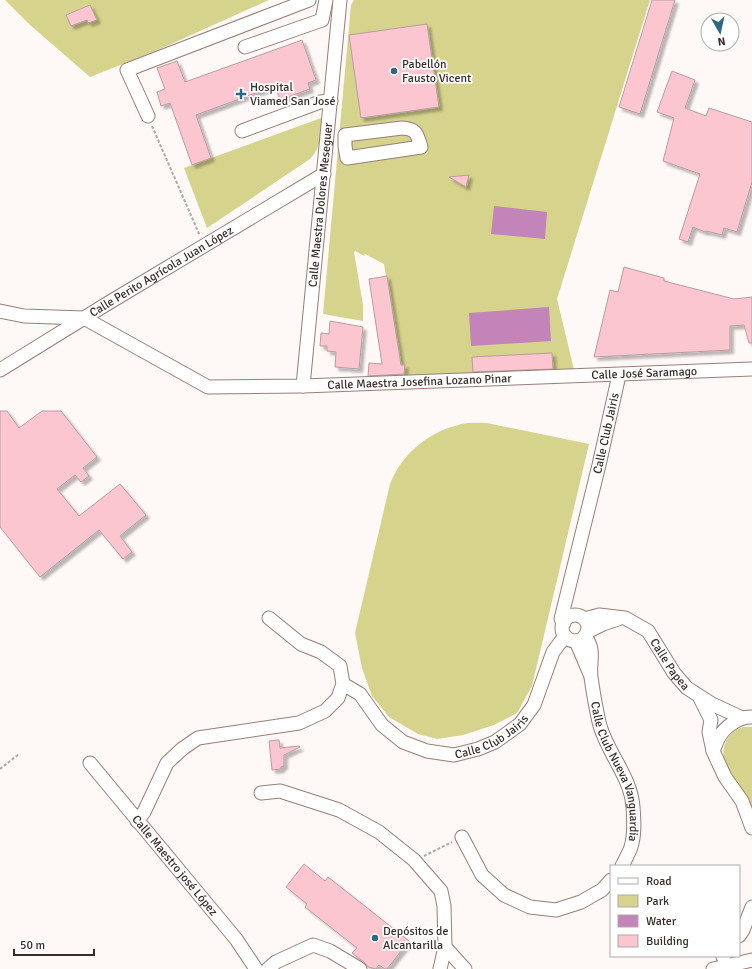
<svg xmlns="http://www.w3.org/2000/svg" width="752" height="969" font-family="Signika,sans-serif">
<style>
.green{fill:#d6d38d}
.water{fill:#c284b9}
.building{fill:#fbc6d0;stroke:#b89ca1;filter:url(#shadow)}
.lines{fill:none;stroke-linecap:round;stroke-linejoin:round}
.minor-casing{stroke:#987f77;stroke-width:15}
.path{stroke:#b0a8a5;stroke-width:2;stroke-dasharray:3 2;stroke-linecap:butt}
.minor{stroke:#fff;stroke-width:13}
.poi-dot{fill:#306882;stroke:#fff;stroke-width:1.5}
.labels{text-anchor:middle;stroke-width:3.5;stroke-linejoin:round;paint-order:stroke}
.poi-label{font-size:12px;fill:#382d29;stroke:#fff;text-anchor:start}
.street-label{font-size:12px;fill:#382d29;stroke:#fff}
</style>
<defs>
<filter id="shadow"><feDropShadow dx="3.5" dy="3.5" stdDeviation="1" flood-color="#0004"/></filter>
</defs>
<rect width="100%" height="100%" fill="#fef8f6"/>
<path class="green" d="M5,0H269L158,50L90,77L29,24Z
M354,0H650L557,299L575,374L404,381L405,365H400L384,264L365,254L364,256L355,251L354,252L363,305V321L323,314L351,5Z
M324,117C322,133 321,147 310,159L207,228L184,168Z
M487,423L589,444L532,686L517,713L494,725L463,735L437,739L418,734L389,717L372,696L362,668L355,633L390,484C402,454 427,433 458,425C467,422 478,423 487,423Z
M743,727H752V808L724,760C721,745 728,732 743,727Z"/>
<path class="water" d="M494,206L547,212L545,239L491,234Z
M549,307L551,341L471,346L469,313Z"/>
<path class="building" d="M652,0H675L640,114L619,107Z
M90,5L97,20L88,23L87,20L71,26L66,15Z
M427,24L439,107L361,118L349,35Z
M302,40L316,80L308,83L310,89L280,100L275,86L196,115L211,158L192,165L170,103L161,106L157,92L165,89L157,68L177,61L185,82Z
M672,71L695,80L685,108L706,116L709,108L752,122V182L737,232L724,228L722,235L706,231L705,232L693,227L688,242L679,239L700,174L663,161L674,118L657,112Z
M469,175L466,187L449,177Z
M624,267L664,278V281L734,299L752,297V343H749L744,325L730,326V350L594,357L610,290L618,292Z
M387,276L401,365H405L404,374L368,376L369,363L382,364L369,279Z
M330,321L363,327L359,369L335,367L336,352L327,351V346H320L321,333L329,334Z
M552,353L553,369L473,372L472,357Z
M0,411H7L19,428L42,411H61L97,457L83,468L89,476L81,482L75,475L57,489L79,516L120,484L146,515L120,536L132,552L123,559L99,530L40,577L0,527Z
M279,740L280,748L299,746L300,747L284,755V766L281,767V769L272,770L269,741Z
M304,864L325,881L328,877L409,941L387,969H385L379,965L376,969L368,967L364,962L352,953L357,948L305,907L307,904L286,887Z"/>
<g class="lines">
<g class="minor-casing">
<g id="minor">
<path d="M245,47L322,20L326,0"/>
<path d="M148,116L127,70L309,0"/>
<path d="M402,128C417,129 417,134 421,147L347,158L345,146V135Z"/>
<path d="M242,131L320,102L331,101"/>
<path id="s1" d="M0,311L24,316L84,318L208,387L303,386L752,369"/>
<path id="s2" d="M0,370L110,302L324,174"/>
<path id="s3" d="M303,386L340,0"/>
<circle cx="575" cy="628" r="13"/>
<path id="s4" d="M585,619L599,615L625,618L648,631L674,673L687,688L712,704L742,718"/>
<path id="s5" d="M564,623L561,619L599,465L619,375"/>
<path d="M587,632L603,624L618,619"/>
<path id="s6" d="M585,636C596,651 589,661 591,677C593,692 596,708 599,722C606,752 631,776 633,807C634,820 635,834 631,847C629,853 625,860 622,866"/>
<path d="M576,641L590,674"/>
<path id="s7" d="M343,684L360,694L382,725L403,742L427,751L454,755L478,749L495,742L520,724L534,705L553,652L565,636"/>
<path d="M700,698L711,720L709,732L713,751L725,777L742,801L752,828"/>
<path d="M713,751C715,747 716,743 718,739C723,728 739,716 752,717"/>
<path id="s8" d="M90,763L236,939L256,969"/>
<path d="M261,793L280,791L339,810L379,832L414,860L441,891L444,906L445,947L440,969"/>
<path d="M137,821L144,812L167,763L182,749L198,738L299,723L325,711L338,698L343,684L340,666L321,652L301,644L269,618"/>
<path d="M462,837L482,875L504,895L530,907L556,910L581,902L602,890L611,880"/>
<path d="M739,936L743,930L752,907"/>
<path d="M445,947L465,969"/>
<path d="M723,957L724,956"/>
<path d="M268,969L276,962L313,945L330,951L360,969"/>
<path d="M713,969L752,960"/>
</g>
</g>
<path class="path" d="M152,126L200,236
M0,769L19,754
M424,856L452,842"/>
<use href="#minor" class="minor"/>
</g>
<g class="poi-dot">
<circle cx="394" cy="71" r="4"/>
<path d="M239 88h4v4h4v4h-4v4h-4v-4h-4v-4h4z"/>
<circle cx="375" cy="938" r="4"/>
</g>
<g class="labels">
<g class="poi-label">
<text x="402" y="68">Pabellón<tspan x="402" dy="14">Fausto Vicent</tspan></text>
<text x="250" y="91">Hospital<tspan x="250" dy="14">Viamed San José</tspan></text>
<text x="383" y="935">Depósitos de<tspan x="383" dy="14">Alcantarilla</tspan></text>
</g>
<g class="street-label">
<text dy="4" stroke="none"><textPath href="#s3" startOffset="182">Calle Maestra Dolores Meseguer</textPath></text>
<text dy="4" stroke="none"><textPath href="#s2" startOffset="189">Calle Perito Agrícola Juan López</textPath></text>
<text dy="4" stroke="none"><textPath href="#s1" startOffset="663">Calle José Saramago</textPath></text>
<text dy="4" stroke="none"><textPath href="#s1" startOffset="438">Calle Maestra Josefina Lozano Pinar</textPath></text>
<text dy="4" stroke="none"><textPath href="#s5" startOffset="196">Calle Club Jairis</textPath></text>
<text dy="4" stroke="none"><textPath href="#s4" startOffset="107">Calle Papea</textPath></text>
<text dy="4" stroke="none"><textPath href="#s7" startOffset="180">Calle Club Jairis</textPath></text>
<text dy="4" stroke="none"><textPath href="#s6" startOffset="141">Calle Club Nueva Vanguardia</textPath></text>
<text dy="4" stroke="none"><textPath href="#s8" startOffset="133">Calle Maestro josé López</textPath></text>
</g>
</g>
<rect x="610" y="865" width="130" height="92" fill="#ffffff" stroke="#afaba9"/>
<rect x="618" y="878" width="20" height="6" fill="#ffffff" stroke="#afaba9"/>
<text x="646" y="885" font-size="12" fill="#382d29">Road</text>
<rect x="618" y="895" width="20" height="12" fill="#d6d38d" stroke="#afaba9"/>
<text x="646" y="905" font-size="12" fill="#382d29">Park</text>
<rect x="618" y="915" width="20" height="12" fill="#c284b9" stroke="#afaba9"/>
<text x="646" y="925" font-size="12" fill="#382d29">Water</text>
<rect x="618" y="935" width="20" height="12" fill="#fbc6d0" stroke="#afaba9"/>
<text x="646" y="945" font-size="12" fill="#382d29">Building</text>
<g transform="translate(720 32) rotate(171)"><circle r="19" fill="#ffffff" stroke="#afaba9"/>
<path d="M0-3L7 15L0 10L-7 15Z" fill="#306882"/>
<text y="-6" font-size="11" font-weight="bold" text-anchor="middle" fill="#382d29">N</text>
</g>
<path d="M14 949v6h80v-6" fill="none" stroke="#382d29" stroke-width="2"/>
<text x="20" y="949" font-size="12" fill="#382d29" stroke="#ffffff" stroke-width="3" paint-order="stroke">50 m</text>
</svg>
